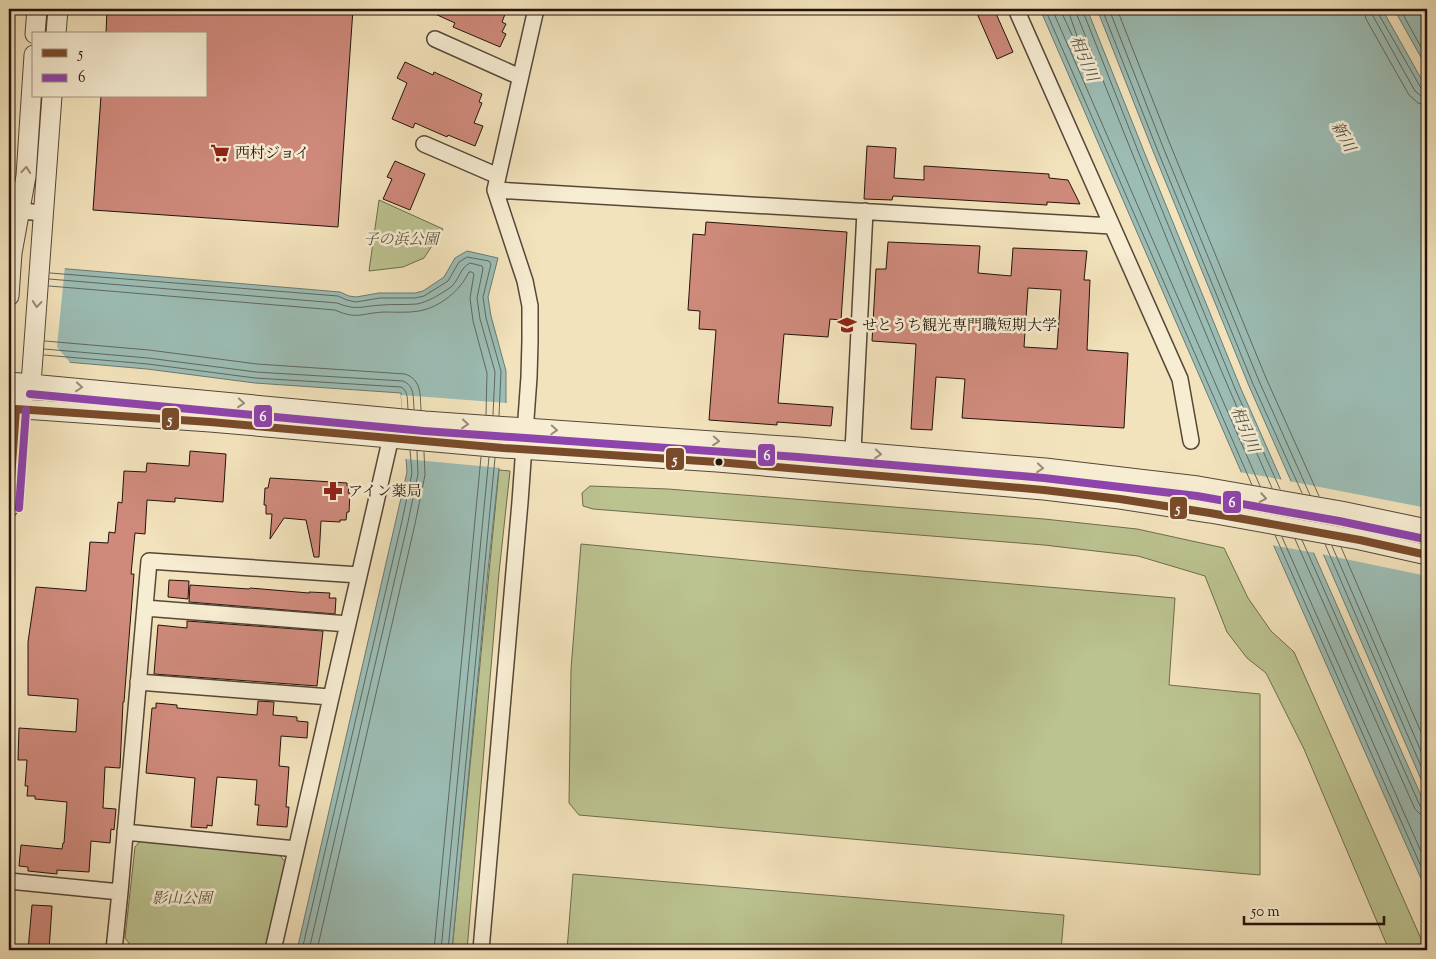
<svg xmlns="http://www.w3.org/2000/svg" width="1436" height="959" font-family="'Sorts Mill Goudy','Noto Serif JP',serif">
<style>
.green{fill:#bbc390;stroke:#6e6b4e}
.water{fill:#9cbdb5;stroke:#6b7971}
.pier{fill:#f3e3bc}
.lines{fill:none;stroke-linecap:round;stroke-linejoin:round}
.shore{stroke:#5f6860;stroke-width:1}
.building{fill:#cf8a7c;stroke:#22130c;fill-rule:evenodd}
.minor-casing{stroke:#564738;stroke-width:18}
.tertiary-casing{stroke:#564738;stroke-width:21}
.minor{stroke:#f7edd3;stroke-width:15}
.tertiary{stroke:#f7edd3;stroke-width:19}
.bus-1-casing{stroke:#f7edd3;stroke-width:11}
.bus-2-casing{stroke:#f7edd3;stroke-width:11}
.bus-1{stroke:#7a4b2a;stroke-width:8}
.bus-2{stroke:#8e44ad;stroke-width:8}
.oneway{stroke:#978b79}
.bus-dot{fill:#22130c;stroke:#f7edd3;stroke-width:2}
.labels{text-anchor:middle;stroke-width:5;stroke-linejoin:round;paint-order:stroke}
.poi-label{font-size:15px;fill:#22130c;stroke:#f7edd3;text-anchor:start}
.park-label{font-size:15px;font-style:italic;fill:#58513a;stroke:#f7edd3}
.water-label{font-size:16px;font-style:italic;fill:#4d4e47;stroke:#f7edd3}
.line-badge{stroke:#f7edd3;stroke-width:2}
.badge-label{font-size:14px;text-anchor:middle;font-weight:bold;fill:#fff}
</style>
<rect width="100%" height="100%" fill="#f3e3bc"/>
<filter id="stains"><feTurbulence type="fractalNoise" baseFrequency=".004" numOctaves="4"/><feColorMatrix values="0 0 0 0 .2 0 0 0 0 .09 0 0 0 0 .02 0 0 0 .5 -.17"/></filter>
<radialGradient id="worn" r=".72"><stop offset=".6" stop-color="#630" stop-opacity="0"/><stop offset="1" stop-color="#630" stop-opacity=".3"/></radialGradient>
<path class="green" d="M9,9H14L9,91Z
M379,200L443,229L424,258L403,267L369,271Z
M499,470L510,471L499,573L467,950H452Z
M590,486L668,489L1044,519L1137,529L1224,548L1248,598L1271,631L1294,652L1426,950H1389L1304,749L1266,673L1247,658L1227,632L1205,576L1138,556L1044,545L593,509L583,506L582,493Z
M581,544L850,570L1175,598L1169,685L1260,694V875L579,815L569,803L571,669Z
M141,840L279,854L285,862L267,947L265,950H172L132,947L125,938L135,847Z
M573,874L1064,915L1061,950H567Z"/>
<path class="water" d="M1040,9H1087L1145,154L1241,389L1427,809V892L1246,483Z
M1097,9H1382L1427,89V793L1325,558L1249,386L1153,151Z
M1394,9H1427V68Z
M467,251L498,258L488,297L491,316L506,371V403L488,570L452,950H297L407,472L401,393L255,383L147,369L9,357V264L340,292L349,296L356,297L379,293H415L423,291L444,277L455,258Z"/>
<path class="pier" d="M9,262L65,266L57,347L72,365L9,360Z
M401,395L507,403L501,468L405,459Z
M1239,472L1284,480L1298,513L1254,506Z
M1289,481L1427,508V539L1338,520L1303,514Z
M1255,509L1300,517L1316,553L1271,545Z
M1305,518L1363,529L1427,543V576L1321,554Z"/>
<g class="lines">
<path class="shore" d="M1045,9L1252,485
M1052,9L1260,486
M1060,9L1073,37L1075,39L1077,36L1070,16L1069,9
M1076,9L1077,15C1140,173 1203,332 1272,488
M1082,9L1140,156L1236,391L1280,489
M1102,9L1157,149L1253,384L1302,493
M1109,9L1163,147L1259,381L1310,495
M1117,9L1170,144L1266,378L1319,496
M1364,9L1366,19L1409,95L1418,103L1427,105
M1371,9L1373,16L1415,91L1421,96L1427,97
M1378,9V13L1421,88L1423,90L1427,91
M1400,9L1427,58
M50,273L338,296L347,300L356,302L380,298H415L424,296L448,281L459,262L467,257L489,261L491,264L483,297L486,318L501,371L499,416
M49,279L337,303C357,311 362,306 382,305C393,304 405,305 417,304C428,302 441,294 451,287C459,280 460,268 470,263L482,266L483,269L477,298L480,319L495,372L493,415
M49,286L335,310C357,320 362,313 384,312C395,312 408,313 419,311C440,307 460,291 469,272H472L474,274L470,298L473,321L487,373L486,415
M45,341L149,350L257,364L405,374C422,380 420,395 421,410
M44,349L148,358L256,372L403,381C415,386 413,398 414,409
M44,355L148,364L255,378L401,387C409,391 407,401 408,409
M1275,535L1427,880
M1282,537L1427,865
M1295,539L1415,809L1420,814L1427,816
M1302,540L1420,806L1423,809L1427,810
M1325,544L1427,780
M1332,546L1427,765
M1341,547L1427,746
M302,950L402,521L412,473L410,450
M309,950L408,522L418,474L417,451
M317,950L415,524L425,475L424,452
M434,950L481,457
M441,950L489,457
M448,950L495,458"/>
</g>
<path class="building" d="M107,9H353L338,227L93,210L101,96H206V34H106Z
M424,9H507L502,22L506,24L502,32L506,34L500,47L453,27L455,23Z
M975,9H994L1013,52L997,59Z
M405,62L433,75L434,72L482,94L479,102L482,103L474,123L483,126L475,146L448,135L447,137L415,123L413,128L392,119L407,83L397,78Z
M867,146L896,148L894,178L924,180V166L1049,174V178L1068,180L1080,204L1047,202V205L893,196L892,200L864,199Z
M395,161L425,174L410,210L383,199L392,179L387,177Z
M706,222L847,232L841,320L830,319L828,337L784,334L778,403L833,407L831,426L777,422V425L709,420L716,330L699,329L700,311L688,310L693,234L705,235Z
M888,242L980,246L978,273L1011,276L1013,248L1087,251L1084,280H1090L1087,350L1128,353L1124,428L962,418L965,379L936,377L932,430L911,429L916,344L872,341L876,269H886ZM1028,288L1061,290L1057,349L1024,347Z
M190,451L226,454L223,502L175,498V502L147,500L145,534L135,533L131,574H134L124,702H123L120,768L105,767L103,808L116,809L114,830L111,829L110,843L91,841L89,872L57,870V874L28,871V867L19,866L21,845L62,849L63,843H64L67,802L35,799V796H27L28,786H25L27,760H18L19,728L76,732L78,699L28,695V642L36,587L86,591L90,542L108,543L109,532L115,533L118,502L122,503L124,471L146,472L147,463L189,466Z
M270,478L347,483V486H349L348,493H350L349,512H347L346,520H340V522L321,521L319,557H314L306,520L284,518L270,539L272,514H266V505H264L265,488H268Z
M169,580L189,581L188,599L168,597Z
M190,585L249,589L250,588L309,593V592L330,593L329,598H336L335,614L189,602Z
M187,621L323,631L317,686L154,674L158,625L187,628Z
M258,701L274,702L273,715L297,717V721L308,722L307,738L281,736L279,766L289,767L286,807H289L287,827L257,825L259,805H255L257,780L217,777L212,826L207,825V828L191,827L195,778L146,773L152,708H156V703L177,705V708L257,715Z
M32,905L52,906L49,950H28Z"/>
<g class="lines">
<g class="minor-casing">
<path id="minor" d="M1016,9L1180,379L1191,441
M435,39L520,77
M424,144L498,176
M495,190L1112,226
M9,210L44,213
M853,451L865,211
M145,608L348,624
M138,682L330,697
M125,832L296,849
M9,881L120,892L114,950
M120,892L149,561L359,575
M273,950L393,428
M481,950L520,502L529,377L530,341V306L525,281L495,190L536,9"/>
</g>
<g class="tertiary-casing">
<path id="tertiary" d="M35,34L37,9
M56,34L58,9
M9,296L12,253L26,176L34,55
M9,382L425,421L799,447L1045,468L1198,486L1341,511L1427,529
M9,408L210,422L503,448L717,462L1044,490L1120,499L1210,513L1360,540L1427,555
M9,507L16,409L31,384L52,96"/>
</g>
<use href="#minor" class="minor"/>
<use href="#tertiary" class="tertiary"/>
<g class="bus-1-casing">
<path id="bus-1" d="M9,507L16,409L210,422L503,448L717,462L1044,490L1120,499L1210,513L1360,540L1427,555"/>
</g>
<g class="bus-2-casing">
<path id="bus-2" d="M30,394L424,431L798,457L1044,478L1197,496L1339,521L1425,539
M19,508L26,410"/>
</g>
<use href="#bus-1" class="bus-1"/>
<use href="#bus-2" class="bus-2"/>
</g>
<defs><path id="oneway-chevron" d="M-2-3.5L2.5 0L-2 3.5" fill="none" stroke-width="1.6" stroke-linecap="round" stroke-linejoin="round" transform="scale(1.25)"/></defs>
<g class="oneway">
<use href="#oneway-chevron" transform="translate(26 170) rotate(-85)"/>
<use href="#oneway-chevron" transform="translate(37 304) rotate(95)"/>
<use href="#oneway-chevron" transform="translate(79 387) rotate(5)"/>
<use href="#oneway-chevron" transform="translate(241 403) rotate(5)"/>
<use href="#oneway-chevron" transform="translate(465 424) rotate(5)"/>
<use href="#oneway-chevron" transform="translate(554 430) rotate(3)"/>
<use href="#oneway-chevron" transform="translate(716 441) rotate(4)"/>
<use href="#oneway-chevron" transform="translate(878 454) rotate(5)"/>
<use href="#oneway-chevron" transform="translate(1040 468) rotate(5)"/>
<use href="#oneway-chevron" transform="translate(1263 498) rotate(10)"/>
</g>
<defs>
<g id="supermarket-bare" transform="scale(1.5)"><path d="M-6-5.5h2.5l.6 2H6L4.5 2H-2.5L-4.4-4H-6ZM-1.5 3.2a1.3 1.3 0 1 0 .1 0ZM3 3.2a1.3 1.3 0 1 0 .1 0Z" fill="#8f2418" stroke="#f7edd3" stroke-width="2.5" paint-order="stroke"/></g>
<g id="university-bare" transform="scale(1.5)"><path d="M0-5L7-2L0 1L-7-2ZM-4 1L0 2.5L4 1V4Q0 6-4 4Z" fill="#8f2418" stroke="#f7edd3" stroke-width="2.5" paint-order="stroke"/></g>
<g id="pharmacy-bare" transform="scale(1.5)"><path d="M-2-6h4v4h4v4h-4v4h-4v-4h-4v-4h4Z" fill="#8f2418" stroke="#f7edd3" stroke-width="2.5" paint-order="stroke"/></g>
</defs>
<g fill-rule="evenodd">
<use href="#supermarket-bare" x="220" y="153"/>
<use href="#university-bare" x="847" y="325"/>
<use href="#pharmacy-bare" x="333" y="491"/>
</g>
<circle class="bus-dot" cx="719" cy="462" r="4.5"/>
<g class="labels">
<g class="poi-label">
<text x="235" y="158">西村ジョイ</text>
<text x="862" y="330">せとうち観光専門職短期大学</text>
<text x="348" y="496">アイン薬局</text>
</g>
<g class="park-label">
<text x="401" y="244">子の浜公園</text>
<text x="182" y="903">影山公園</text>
</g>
<g class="water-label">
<text transform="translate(1085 58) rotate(67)" y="6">相引川</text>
<text transform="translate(1344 136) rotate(61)" y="6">新川</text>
<text transform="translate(1246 429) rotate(67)" y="6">相引川</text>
</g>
</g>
<g class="line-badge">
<rect x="253" y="404" width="20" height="24" rx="5" fill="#8e44ad"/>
<rect x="161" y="407" width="19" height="24" rx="5" fill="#7a4b2a"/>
<rect x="757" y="443" width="19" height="24" rx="5" fill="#8e44ad"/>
<rect x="665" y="447" width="20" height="24" rx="5" fill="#7a4b2a"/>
<rect x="1222" y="490" width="20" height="24" rx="5" fill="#8e44ad"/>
<rect x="1169" y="496" width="19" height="24" rx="5" fill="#7a4b2a"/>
</g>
<g class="badge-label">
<text x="263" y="421">6</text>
<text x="170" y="424">5</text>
<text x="767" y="460">6</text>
<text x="675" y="464">5</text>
<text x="1232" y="507">6</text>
<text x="1178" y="513">5</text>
</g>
<rect width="1436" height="959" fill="none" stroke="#f3e3bc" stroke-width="30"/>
<rect x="10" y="10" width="1416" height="939" fill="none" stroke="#22130c" stroke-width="2.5"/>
<rect x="15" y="15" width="1406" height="929" fill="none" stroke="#22130c"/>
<rect x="32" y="32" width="175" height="65" fill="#f7edd3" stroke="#a29683"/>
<rect x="42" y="49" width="25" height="8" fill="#7a4b2a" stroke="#a29683"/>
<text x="78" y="58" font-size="15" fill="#22130c">5</text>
<rect x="42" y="74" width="25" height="8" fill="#8e44ad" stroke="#a29683"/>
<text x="78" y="82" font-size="15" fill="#22130c">6</text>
<path d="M1244 916v8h140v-8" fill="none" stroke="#22130c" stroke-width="2.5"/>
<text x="1251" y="916" font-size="15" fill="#22130c" stroke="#f7edd3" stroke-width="4" paint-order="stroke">50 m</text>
<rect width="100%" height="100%" filter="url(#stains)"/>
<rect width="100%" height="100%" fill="url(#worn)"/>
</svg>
